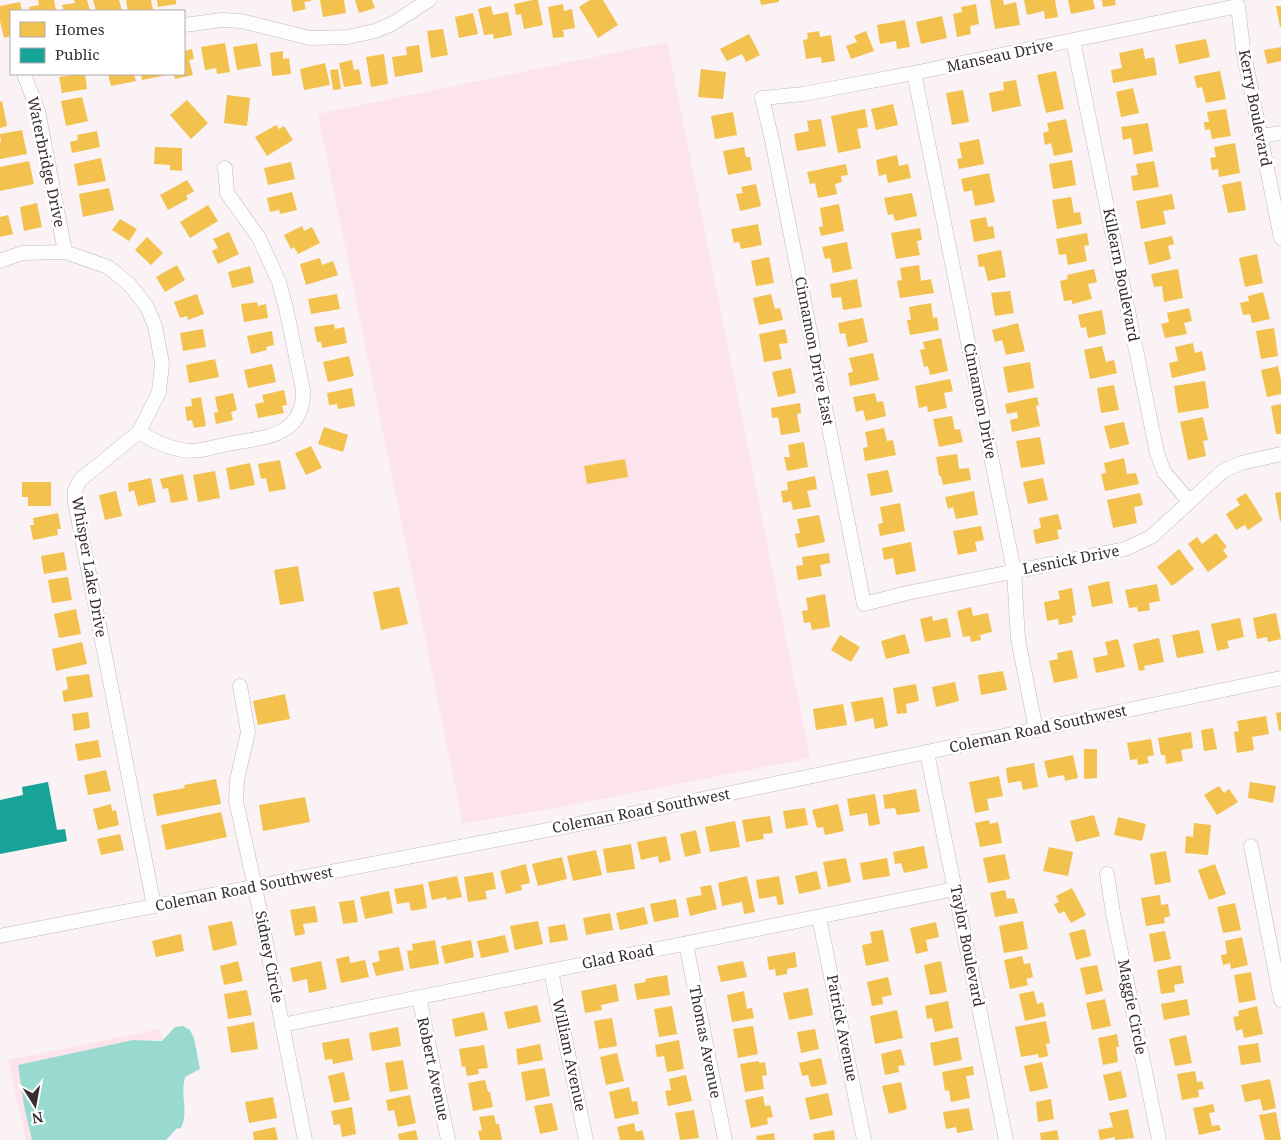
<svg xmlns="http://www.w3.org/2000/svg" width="1281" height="1140" font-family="'Noto Serif',serif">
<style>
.green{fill:#fde3ec}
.water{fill:#99dad0}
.homes{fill:#f2c14e}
.public{fill:#17a398}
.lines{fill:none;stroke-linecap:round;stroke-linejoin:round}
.minor-casing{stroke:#c0b8ba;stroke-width:15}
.minor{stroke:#fefdfd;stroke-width:14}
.labels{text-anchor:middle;stroke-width:5;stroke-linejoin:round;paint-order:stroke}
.street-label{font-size:15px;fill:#372e31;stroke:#fff}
</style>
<rect width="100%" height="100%" fill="#faf2f4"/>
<path class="green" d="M667,42L810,758L576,804L463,824L318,114Z
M160,1029L162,1040H133L19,1065L24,1106L32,1140H26L8,1060Z"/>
<path class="water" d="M183,1026L190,1030L194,1038L200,1069L185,1077C180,1095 189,1112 181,1128L178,1129L177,1128L166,1140H32L24,1106L18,1065L133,1040L162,1041L175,1027Z"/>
<path class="homes" d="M38,0H54L56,11H30L29,7L39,5Z
M74,0H87L90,11H64L62,5L75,3Z
M93,0H119L122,11H96Z
M126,0H151L153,10L128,11Z
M157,0H176V4L158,7Z
M291,0H311V1L304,2L306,9L293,12Z
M320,0H344L346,13L323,17Z
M355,0H372L375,8L359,13Z
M533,0H538L543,25L524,29L521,14L516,15L514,4Z
M590,0H603L618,25L598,38L579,7Z
M760,0H779V2L761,5Z
M990,0H1003L1004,5L1016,2L1020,25L995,29Z
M1024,0H1055L1058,17L1045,19L1044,11L1027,15Z
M1068,0H1093L1095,9L1071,14Z
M1102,0H1115L1116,5L1103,7Z
M20,2L22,11H11V36L4,38L0,21V6Z
M563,4L564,11L572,9L575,28L563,30L564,37L553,38L548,7Z
M976,4L979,24L970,26L971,34L957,37L953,14L962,12L961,7Z
M491,6L493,15L508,12L512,35L494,39L493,34L484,35L478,9Z
M1276,6H1281V27H1280Z
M473,13L478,34L459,38L455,17Z
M942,16L947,38L921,44L916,22Z
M905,20L910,47L897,49L896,41L880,44L877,25Z
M443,29L448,55L431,58L427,31Z
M819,31L820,37L831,35L835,61L822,63L821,57L806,59L803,40L808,39L807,33Z
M866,31L874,51L851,59L846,46L857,42L854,36Z
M749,34L760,55L746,62L742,54L727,61L720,49Z
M1206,39L1210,57L1179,64L1175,45Z
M225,43L230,72L217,74L216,68L205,70L201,47Z
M257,43L261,66L237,70L233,47Z
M419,45L423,72L395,77L392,57L407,55L406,47Z
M1281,47V61L1267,64L1264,50Z
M1143,48L1145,59L1154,57L1157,75L1113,83L1111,70L1122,68L1119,53Z
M192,49L194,59L189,60L193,75L175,79L174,74H184V51Z
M283,51V59L289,58L291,74L272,76L270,53Z
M384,54L388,84L371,87L366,57Z
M352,60L354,70L359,69L362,84L344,87L339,63Z
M325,63L330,85L304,90L300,69Z
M338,69L341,89L333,90L330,70Z
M701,69L726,72L723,99L698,97Z
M1056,71L1064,109L1046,113L1037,75Z
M1220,71L1226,99L1206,103L1202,87L1197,88L1194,76Z
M79,74H85L87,89L62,93L59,77Z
M108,74H134L136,81L111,86Z
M141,74H167V75L142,80Z
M1016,80L1021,106L992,112L989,93L1004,90L1003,82Z
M1133,88L1139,113L1121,117L1116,92Z
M963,90L969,122L952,125L946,93Z
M227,95L250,98L247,126L224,123Z
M82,97L88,121L66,126L61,101Z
M187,100L208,123L191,139L170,115Z
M2,101L7,126L0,128V102Z
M893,104L898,125L876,130L871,109Z
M865,109L868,127L857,129L861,148L838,153L831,116Z
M1226,109L1231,136L1212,139L1210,129L1205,130L1204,122H1209L1207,112Z
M733,112L737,135L715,139L711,116Z
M821,119L826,146L797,151L794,134L809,131L807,121Z
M1066,119L1073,152L1054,156L1051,143L1045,145L1043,133L1049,131L1047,123Z
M1148,123L1153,151L1134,155L1131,138L1123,140L1121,127Z
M276,125L279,129L284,126L293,140L267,156L255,137Z
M22,130L27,154L0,159V142H1L0,134Z
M97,131L100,147L72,153L70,142L78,140L77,135Z
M979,139L984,164L959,169L957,159L962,158L959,143Z
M1235,143L1240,173L1219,177L1218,169L1212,170L1210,158L1216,157L1214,147Z
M155,147L182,148V171L170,170V165L154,164Z
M744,147L746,157H750L752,170L728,175L723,151Z
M897,155L899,166L908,164L911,178L888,183L886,174L879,176L876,160Z
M101,158L106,181L78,186L74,164Z
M1072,160L1076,185L1053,189L1049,164Z
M29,161L34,184L0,191V167Z
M1154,161L1159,187L1133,191L1131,176L1138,175L1136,164Z
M291,162L295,179L268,185L264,168Z
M846,164L848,175L841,176L842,182L835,184L837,194L818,198L815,183L810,184L807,172Z
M989,173L995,202L975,206L972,190L964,192L961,179Z
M187,180L194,191L186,196L188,199L168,210L160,195Z
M1241,181L1246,210L1228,213L1222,185Z
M756,184L761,206L740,211L736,194L743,193L741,187Z
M109,188L114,210L83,217L79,194Z
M292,192L297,210L280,214L279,210L270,212L267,198Z
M912,193L917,216L895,221L893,214L888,215L884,198Z
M1172,194L1175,209L1163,211L1166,224L1141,229L1136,201Z
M1071,197L1074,213L1080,212L1082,224L1057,229L1052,200Z
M37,203L42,227L24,231L20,207Z
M839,204L844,231L821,236L819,227L823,226L820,208Z
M208,205L218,221L190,238L180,222Z
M8,215L13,234L0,237V217Z
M986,217L988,227L993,226L995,238L974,242L970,220Z
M120,219L137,229L129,241L112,230Z
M758,224L762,245L741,249L739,242L734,243L731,229Z
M302,226L304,231L312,227L320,243L298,254L294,247L291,249L284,235Z
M920,228L922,240L917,241L920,255L896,259L891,233Z
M229,232L239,254L218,264L212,251L218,248L213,239Z
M1087,233L1089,245L1084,246L1087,261L1068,265L1066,254L1059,255L1056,239Z
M1172,236L1174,244L1168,246L1171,259L1149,265L1144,242Z
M147,237L163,253L151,265L135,250Z
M847,242L852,269L833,273L830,258L825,259L822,247Z
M1001,250L1006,277L988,281L984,266L979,267L977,255Z
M1257,254L1263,283L1245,287L1239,258Z
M769,257L774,283L756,286L751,261Z
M320,258L322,265L333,261L338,275L306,285L300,264Z
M177,265L185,280L165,292L156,277Z
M919,265L921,281L931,279L934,293L900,298L897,281L902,280L900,268Z
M250,266L254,283L232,288L228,272Z
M1094,269L1097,282L1088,284L1092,299L1072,304V300L1064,301L1060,281L1068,279L1067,275Z
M1178,269L1183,298L1164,302L1162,286L1154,287L1151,274Z
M857,279L862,307L843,310L841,297L832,298L830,284Z
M1010,291L1014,313L995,316L991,293Z
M1263,292L1270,319L1252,323L1250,314L1243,315L1240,303L1249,301L1248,296Z
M197,294L204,314L188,320L187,316L180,318L174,302Z
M337,294L340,309L311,314L308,299Z
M771,294L775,309L780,308L783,320L759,325L753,298Z
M257,302L258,306L266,304L268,318L244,322L241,304Z
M931,303L933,318L937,317L939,330L910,335L907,320H911L909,307Z
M1189,308L1192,321L1184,323L1187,334L1165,338L1161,324L1169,322L1167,313Z
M1102,310L1106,334L1088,338L1086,327L1081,328L1078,315Z
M863,318L868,342L848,347L845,333L840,334L838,323Z
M1018,323L1025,351L1006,355L1002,340L995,342L992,330Z
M334,324L335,329L344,327L347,343L322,348L321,342H317L314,327Z
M1274,328L1278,356L1261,359L1256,331Z
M203,329L206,347L183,351L180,333Z
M785,329L788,343L779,344L782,359L764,362L759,334Z
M272,331L274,345L266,347L267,350L251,354L247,336Z
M941,338L948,371L930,375L928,366L924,367L920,350L925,349L923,342Z
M1193,343L1195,353L1202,351L1206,370L1172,378L1169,363L1178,361L1175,347Z
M1102,346L1106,362L1114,360L1117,373L1090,379L1084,350Z
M873,353L879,380L850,386L848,373L853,372L849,358Z
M349,356L354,376L328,382L323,362Z
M215,359L219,377L189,383L186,365Z
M1030,362L1034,388L1008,393L1003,367Z
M272,364L276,382L248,388L244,370Z
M1278,366L1281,380V394L1267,397L1261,370Z
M791,368L796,393L778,397L772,372Z
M950,379L953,391L944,393L947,408L928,412L927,406L919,408L915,386Z
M1205,381L1209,408L1178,413L1174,386Z
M1114,385L1119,410L1101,413L1097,388Z
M352,388L355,406L338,409L337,404L329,405L327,393Z
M284,390L287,405L282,406L284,413L258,418L255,404L264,402L262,395Z
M233,393L237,410L231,412L233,420L216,424L214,413L218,412L215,397Z
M875,393L877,402L883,401L886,416L866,421L863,410L856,412L853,397Z
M201,397L206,426L194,428L192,420L187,421L185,407L192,406L191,399Z
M1037,397L1039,405L1036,406L1040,426L1012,432L1010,420L1018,418L1017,412L1007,414L1005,404Z
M800,403L801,413L797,414L800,432L781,435L778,417L772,418L771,408Z
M1281,404V434H1276L1271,406Z
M952,416L955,430L960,429L963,442L939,447L933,419Z
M1203,417L1208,440L1203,441L1206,456L1188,460L1180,422Z
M1124,422L1129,444L1110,449L1104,426Z
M324,427L348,435L343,452L318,444Z
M884,428L887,441L893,440L896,455L865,461L863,448L868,447L865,432Z
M1040,437L1045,464L1021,468L1016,441Z
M804,442L808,467L787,471L784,457H790L788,445Z
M311,446L322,468L306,475L295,453Z
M957,454L959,469L969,468L971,480L943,485L941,476H939L936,457Z
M1124,458L1127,474L1136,473L1139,484L1105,491L1101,474L1106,473L1104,463Z
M625,459L628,477L587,484L584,466Z
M280,460L286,489L269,492L266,478L261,479L258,464Z
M250,463L255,485L230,490L226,468Z
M888,470L893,492L871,496L867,474Z
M215,471L220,498L198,502L193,475Z
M183,474L188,500L171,503L168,488L163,489L160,479Z
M815,476L817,489L807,491L811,507L793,510L791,501L783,503L781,491L788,490L787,482Z
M151,478L156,502L138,506L134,490L129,492L128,483Z
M1043,478L1048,500L1028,504L1023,482Z
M22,482H51V506H28V497H22Z
M116,491L122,516L105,520L99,495Z
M974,491L978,515L956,519L953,507L948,509L945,497Z
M1281,492V521H1280L1275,493Z
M1140,493L1143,505L1134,507L1137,523L1113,528L1107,500Z
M1246,493L1263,520L1248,530L1245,525L1236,530L1226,514L1240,505L1236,499Z
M900,503L905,531L880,536L878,524L883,523L880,507Z
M58,513L61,529H57L58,535L33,540L30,525H34L33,518Z
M1058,514L1062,529L1057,530L1059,539L1036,544L1033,530L1041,528L1039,518Z
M819,515L825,542L798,548L795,534L800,533L797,519Z
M981,526L984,540L975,542L977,551L958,555L953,531Z
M1216,533L1227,547L1223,550L1228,557L1208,572L1188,544L1197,537L1202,544Z
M911,542L916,571L896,575L893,558L884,560L882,548Z
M1179,549L1194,569L1172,586L1157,567Z
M64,552L67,570L44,574L41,556Z
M829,553L830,563L820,565L822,576L798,580L796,566L803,565L802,557Z
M298,566L304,601L280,605L274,570Z
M68,577L72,600L52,603L48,580Z
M1109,581L1113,603L1092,607L1088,586Z
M1157,584L1160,601L1149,603L1150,610L1138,612L1137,607L1129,608L1125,590Z
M399,587L408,624L381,630L373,592Z
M1072,588L1076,615L1072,616L1073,622L1059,625L1058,619L1047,621L1044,602L1060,599L1058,591Z
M825,594L830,627L812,630L810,622L804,623L802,611L808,610L806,598Z
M971,607L973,616L988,613L992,632L980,635L981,640L971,642L970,636L963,637L957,611Z
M76,609L81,634L59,638L54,614Z
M1276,613L1281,639L1268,642L1267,637L1257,639L1253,618Z
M932,616L933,621L947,618L951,637L925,642L920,619Z
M1240,618L1244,637L1227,641L1229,648L1217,651L1211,624Z
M1199,630L1204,653L1177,658L1172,635Z
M905,634L910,653L886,659L881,641Z
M840,635L860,647L851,662L831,650Z
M1159,638L1164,662L1144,666L1145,670L1139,671L1133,644Z
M1118,639L1125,667L1096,673L1093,658L1108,655L1105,642Z
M82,642L87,664L56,671L52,649Z
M1072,650L1078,678L1054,683L1049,661L1058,659L1057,653Z
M1003,671L1007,690L981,695L978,675Z
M89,674L93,697L64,702L62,691L68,689L66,677Z
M955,682L959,701L936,707L932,687Z
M916,684L919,701L906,704L907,713L897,714L893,688Z
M285,694L290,719L258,725L253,701Z
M883,697L888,726L875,729L873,718L855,722L851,702Z
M843,704L847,725L816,730L813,709Z
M88,712L90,728L74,731L72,714Z
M1281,712V731H1279L1276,713Z
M1266,716L1269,734L1252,737L1254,750L1237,753L1234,732L1239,731L1237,721Z
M1213,728L1217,749L1204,751L1201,730Z
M1191,732L1193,748L1181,750L1183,761L1166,764L1165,755H1161L1158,738Z
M1151,739L1154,755L1147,757L1149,763L1138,765L1137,759L1130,760L1127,743Z
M98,740L101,757L78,761L75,744Z
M1084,749H1097V778L1084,779Z
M1073,755L1078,778L1065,781L1064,775L1048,778L1044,761Z
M1034,763L1038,787L1023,790L1021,781L1008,783L1006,768Z
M106,770L111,791L88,795L84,775Z
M999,776L1003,796L987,799L989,810L975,813L969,782Z
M216,779L221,804L157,816L153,794L185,788L184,785Z
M1250,782L1276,786L1273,803L1248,798Z
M1219,786L1224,793L1229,789L1238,802L1217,815L1204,795Z
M916,789L920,812L897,815L895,808L885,809L883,795Z
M875,794L880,824L869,826L867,813L850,816L847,799Z
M305,797L310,822L263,831L259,805Z
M111,804L112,811L116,810L119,825L98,830L93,809Z
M838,804L844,831L825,835L823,827L817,828L812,810Z
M805,808L808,825L786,829L783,811Z
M221,812L227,837L166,850L161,825Z
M1094,815L1100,836L1076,842L1070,821Z
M770,816L773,833L763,834L764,839L746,842L742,820Z
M1118,817L1146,824L1142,841L1114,835Z
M989,820L990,824L998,822L1002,843L980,847L975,823Z
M735,821L740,847L710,852L705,827Z
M1194,823L1211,825L1208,855L1185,853L1186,836L1193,837Z
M696,830L701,853L685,857L680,834Z
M120,834L124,850L101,855L97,839Z
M666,836L671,860L659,863L658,856L641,860L637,842Z
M631,844L635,869L607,873L603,849Z
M924,846L928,868L904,873L901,863L895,864L893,852Z
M1049,847L1073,852L1068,876L1043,871Z
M596,850L602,875L573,881L567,856Z
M1166,851L1171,882L1155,885L1150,854Z
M1005,854L1010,879L988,883L983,858Z
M562,857L567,879L538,886L532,864Z
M846,858L851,882L828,887L823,862Z
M887,858L890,876L863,880L860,863Z
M526,864L530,883L521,885L522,890L506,894L500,871Z
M1215,864L1226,894L1209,900L1198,870Z
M817,871L821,889L799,894L795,876Z
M493,872L496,889L485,891L487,899L468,902L464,877Z
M457,876L462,897L447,900L446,897L432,900L428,882Z
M747,876L755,912L744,914L742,902L722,906L718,883Z
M779,876L784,904L778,905L776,896L759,899L756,880Z
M423,884L427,908L411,911L409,902L397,904L394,889Z
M711,885L717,909L690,916L686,898L702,895L700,887Z
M1072,888L1086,915L1071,923L1064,911L1059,914L1054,904L1059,902L1056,896Z
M1005,890L1007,899L1014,898L1018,913L995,917L990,893Z
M389,891L393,913L365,919L360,897Z
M1160,895L1161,905L1168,904L1170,916L1164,918L1165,923L1146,926L1141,898Z
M676,899L679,917L654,922L650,904Z
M354,900L358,922L343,924L339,902Z
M1235,903L1241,930L1223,933L1217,907Z
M315,906L318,922L303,924L305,934L295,936L290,910Z
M644,907L648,924L620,930L616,913Z
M610,913L613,930L586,935L583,918Z
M232,921L237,945L213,951L208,926Z
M538,921L543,944L515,950L510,926Z
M1023,921L1028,949L1004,953L999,926Z
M936,922L939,937L926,940L928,951L916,954L910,928Z
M565,924L568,940L550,943L548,927Z
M1085,929L1091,956L1076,960L1069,933Z
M883,930L889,961L866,966L862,945L872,943L870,932Z
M1165,931L1171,959L1154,962L1149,934Z
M181,934L184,951L156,957L152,941Z
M505,935L509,952L481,958L477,941Z
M1242,937L1248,965L1231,969L1230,963L1223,965L1221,955L1227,954L1225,941Z
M435,940L439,964L410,969L407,951L413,950L412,944Z
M471,940L474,957L445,964L441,946Z
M399,947L404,970L376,976L372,963L380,961L378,951Z
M795,952L797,967L787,969V974L776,976L775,969L769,970L767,957Z
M349,956L350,963L365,960L369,977L341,983L336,959Z
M1022,956L1024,964L1030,963L1033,977L1026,979L1028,985L1010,989L1004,960Z
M238,961L243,981L224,985L220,966Z
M321,961L327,989L309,993L307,979L293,982L290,968Z
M743,961L747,977L721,982L717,966Z
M941,961L947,992L930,995L924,965Z
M1097,965L1103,991L1086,995L1080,968Z
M1181,965L1184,983L1174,985L1175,992L1161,994L1157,970Z
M1251,972L1256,1000L1239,1003L1234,975Z
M667,975L670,995L637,1000L634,984L646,982L645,979Z
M888,977L892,995L882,997L883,1004L872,1006L867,982Z
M616,984L619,1001L601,1005L602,1010L585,1013L581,991Z
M808,988L813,1015L789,1020L783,993Z
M247,990L252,1015L228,1019L224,994Z
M744,991L747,1009L752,1008L754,1018L732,1022L727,995Z
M1034,991L1037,1004L1043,1002L1046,1016L1025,1021L1019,994Z
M1105,999L1111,1026L1092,1030L1086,1003Z
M1187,999L1190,1015L1164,1020L1161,1004Z
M948,1001L953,1028L935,1032L932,1018L927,1019L925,1006Z
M537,1005L541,1022L508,1029L504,1012Z
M672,1006L677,1034L659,1037L654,1009Z
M1257,1006L1263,1034L1244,1038L1242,1029L1236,1031L1233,1017L1239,1016L1238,1011Z
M897,1010L903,1038L875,1044L870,1016Z
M484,1012L488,1030L455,1037L452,1019Z
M612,1018L617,1046L599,1049L594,1021Z
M1046,1021L1050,1043L1046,1044L1048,1056L1039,1058L1038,1054L1021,1057L1015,1027Z
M254,1022L258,1049L231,1053L227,1027Z
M753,1026L758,1054L738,1058L733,1029Z
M398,1027L401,1046L372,1051L369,1033Z
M815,1029L819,1049L801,1053L797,1032Z
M1117,1034L1119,1047H1116L1118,1062L1103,1065L1098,1038Z
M1186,1035L1192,1063L1175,1066L1169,1039Z
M958,1037L962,1060L934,1066L930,1043Z
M349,1038L353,1060L333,1064L332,1059L325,1060L322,1043Z
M679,1040L684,1069L667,1072L664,1056L657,1057L655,1045Z
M1258,1043L1261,1062L1241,1065L1238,1046Z
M540,1044L543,1060L518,1065L516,1049Z
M484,1045L488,1068L478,1069L479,1074L467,1076L465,1066L462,1067L459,1049Z
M901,1049L905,1065L898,1066L899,1072L885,1075L881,1054Z
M617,1053L624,1081L606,1085L600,1057Z
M821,1058L827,1084L811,1087L808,1075L802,1076L799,1063Z
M403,1060L408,1089L390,1092L385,1063Z
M759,1061V1063L765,1062L767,1075L762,1076L764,1089L745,1092L740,1064Z
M1042,1062L1048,1088L1030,1092L1024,1066Z
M973,1066L974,1075L966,1076L970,1098L951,1102L949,1090L945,1091L942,1072Z
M545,1068L550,1096L526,1101L521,1072Z
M1121,1071L1127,1097L1109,1101L1103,1075Z
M1195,1071L1197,1082L1202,1081L1204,1089L1198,1090L1199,1097L1182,1100L1177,1074Z
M344,1072L350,1100L334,1103L328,1076Z
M686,1075L692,1101L668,1106L665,1091L671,1090L669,1079Z
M1270,1079L1276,1108L1263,1111L1260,1099L1245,1102L1241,1085Z
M485,1080L488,1092H490L493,1107L473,1111L468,1083Z
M901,1082L907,1109L889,1114L882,1086Z
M629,1087L632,1102L637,1101L639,1114L615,1119L609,1092Z
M828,1093L833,1115L810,1120L805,1098Z
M410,1095L416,1123L398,1127L394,1110L388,1111L386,1100Z
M763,1096L765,1106L770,1105L773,1117L767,1118L768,1124L751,1128L745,1100Z
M273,1097L277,1118L249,1123L245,1102Z
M1051,1099L1054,1119L1038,1122L1036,1102Z
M552,1103L558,1130L540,1134L534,1106Z
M1213,1104L1215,1112L1209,1113L1212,1126L1219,1125L1221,1130L1199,1135L1193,1108Z
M352,1107L356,1134L342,1137L340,1124L334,1125L331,1111Z
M969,1108L973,1130L957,1133L956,1127L946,1129L943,1112Z
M1128,1109L1134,1138L1115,1140V1137L1100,1140L1098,1130L1113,1127L1109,1113Z
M694,1110L699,1138L680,1140L675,1113Z
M1276,1112L1281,1140H1265L1259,1115Z
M494,1115L496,1124H499L502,1140H480L478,1131L482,1130L479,1117Z
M634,1123L636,1132L642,1130L645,1140H620L617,1127Z
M275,1127L278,1140H254L253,1132Z
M416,1130L418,1140H399L398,1134Z
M834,1130L835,1140H814L813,1134Z
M1057,1130L1059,1140H1041L1040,1133Z
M774,1133L775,1140H757L756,1136Z"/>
<path class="public" d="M48,782L57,830L65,829L67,841L0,854V800L23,795L22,787Z"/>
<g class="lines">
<g class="minor-casing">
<path id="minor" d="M184,25L222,20L241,21L310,38L348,37L375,31L392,24L429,0
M1073,40L1157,453L1164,472L1189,501
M914,73L1014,571L1018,639L1036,730
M24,74L38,111L65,252
M1261,136L1281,133
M1281,238L1243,49L1238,6L914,73L803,94L762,98L772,140L864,604L907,593L1125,549L1151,537L1223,471L1241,463L1281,454
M0,261L22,253L65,252L108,267L130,285L147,307L155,326L162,363L159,392L139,432L80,480L75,490V502L154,906
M139,432C153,441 166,447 182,450C197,453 213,447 228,444C263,437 304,438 303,390L286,308L279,282L259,238L227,193L225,168
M240,686L248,732L237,780L236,801L255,887L305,1140
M927,753L1006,1140
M1251,846L1281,1000
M1107,874L1113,913L1159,1140
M819,917L864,1140
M0,936L640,812L1281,678
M686,944L725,1140
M551,971L586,1140
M419,997L448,1140
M282,1025L955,889"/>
</g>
<use href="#minor" class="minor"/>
</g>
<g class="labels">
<g class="street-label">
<text transform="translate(1000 56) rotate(-12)" y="5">Manseau Drive</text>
<text transform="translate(1255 108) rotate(79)" y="5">Kerry Boulevard</text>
<text transform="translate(46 162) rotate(78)" y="5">Waterbridge Drive</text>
<text transform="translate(1121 275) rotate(79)" y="5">Killearn Boulevard</text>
<text transform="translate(814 351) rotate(79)" y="5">Cinnamon Drive East</text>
<text transform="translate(980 401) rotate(79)" y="5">Cinnamon Drive</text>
<text transform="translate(1071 560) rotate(-11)" y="5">Lesnick Drive</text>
<text transform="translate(89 567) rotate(80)" y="5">Whisper Lake Drive</text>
<text transform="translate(1038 729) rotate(-12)" y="5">Coleman Road Southwest</text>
<text transform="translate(641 811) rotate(-11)" y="5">Coleman Road Southwest</text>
<text transform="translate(244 889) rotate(-11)" y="5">Coleman Road Southwest</text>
<text transform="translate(967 946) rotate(79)" y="5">Taylor Boulevard</text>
<text transform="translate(269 957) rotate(79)" y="5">Sidney Circle</text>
<text transform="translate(618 957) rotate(-11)" y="5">Glad Road</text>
<text transform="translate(1132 1007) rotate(79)" y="5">Maggie Circle</text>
<text transform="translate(842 1028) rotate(79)" y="5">Patrick Avenue</text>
<text transform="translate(705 1042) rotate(79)" y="5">Thomas Avenue</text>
<text transform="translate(569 1055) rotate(78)" y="5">William Avenue</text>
<text transform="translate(433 1069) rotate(78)" y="5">Robert Avenue</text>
</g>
</g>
<rect x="10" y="10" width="175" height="65" fill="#ffffff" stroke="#afabad"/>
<rect x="20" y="22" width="25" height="15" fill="#f2c14e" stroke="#afabad"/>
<text x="55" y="35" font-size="15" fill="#372e31">Homes</text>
<rect x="20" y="48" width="25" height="15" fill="#17a398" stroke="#afabad"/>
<text x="55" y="60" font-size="15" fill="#372e31">Public</text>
<g transform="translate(35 1105) rotate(169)" stroke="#ffffff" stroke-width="4" paint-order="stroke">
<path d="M0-4L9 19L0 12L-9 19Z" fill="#372e31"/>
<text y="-8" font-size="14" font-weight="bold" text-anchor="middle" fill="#372e31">N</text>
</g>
</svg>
